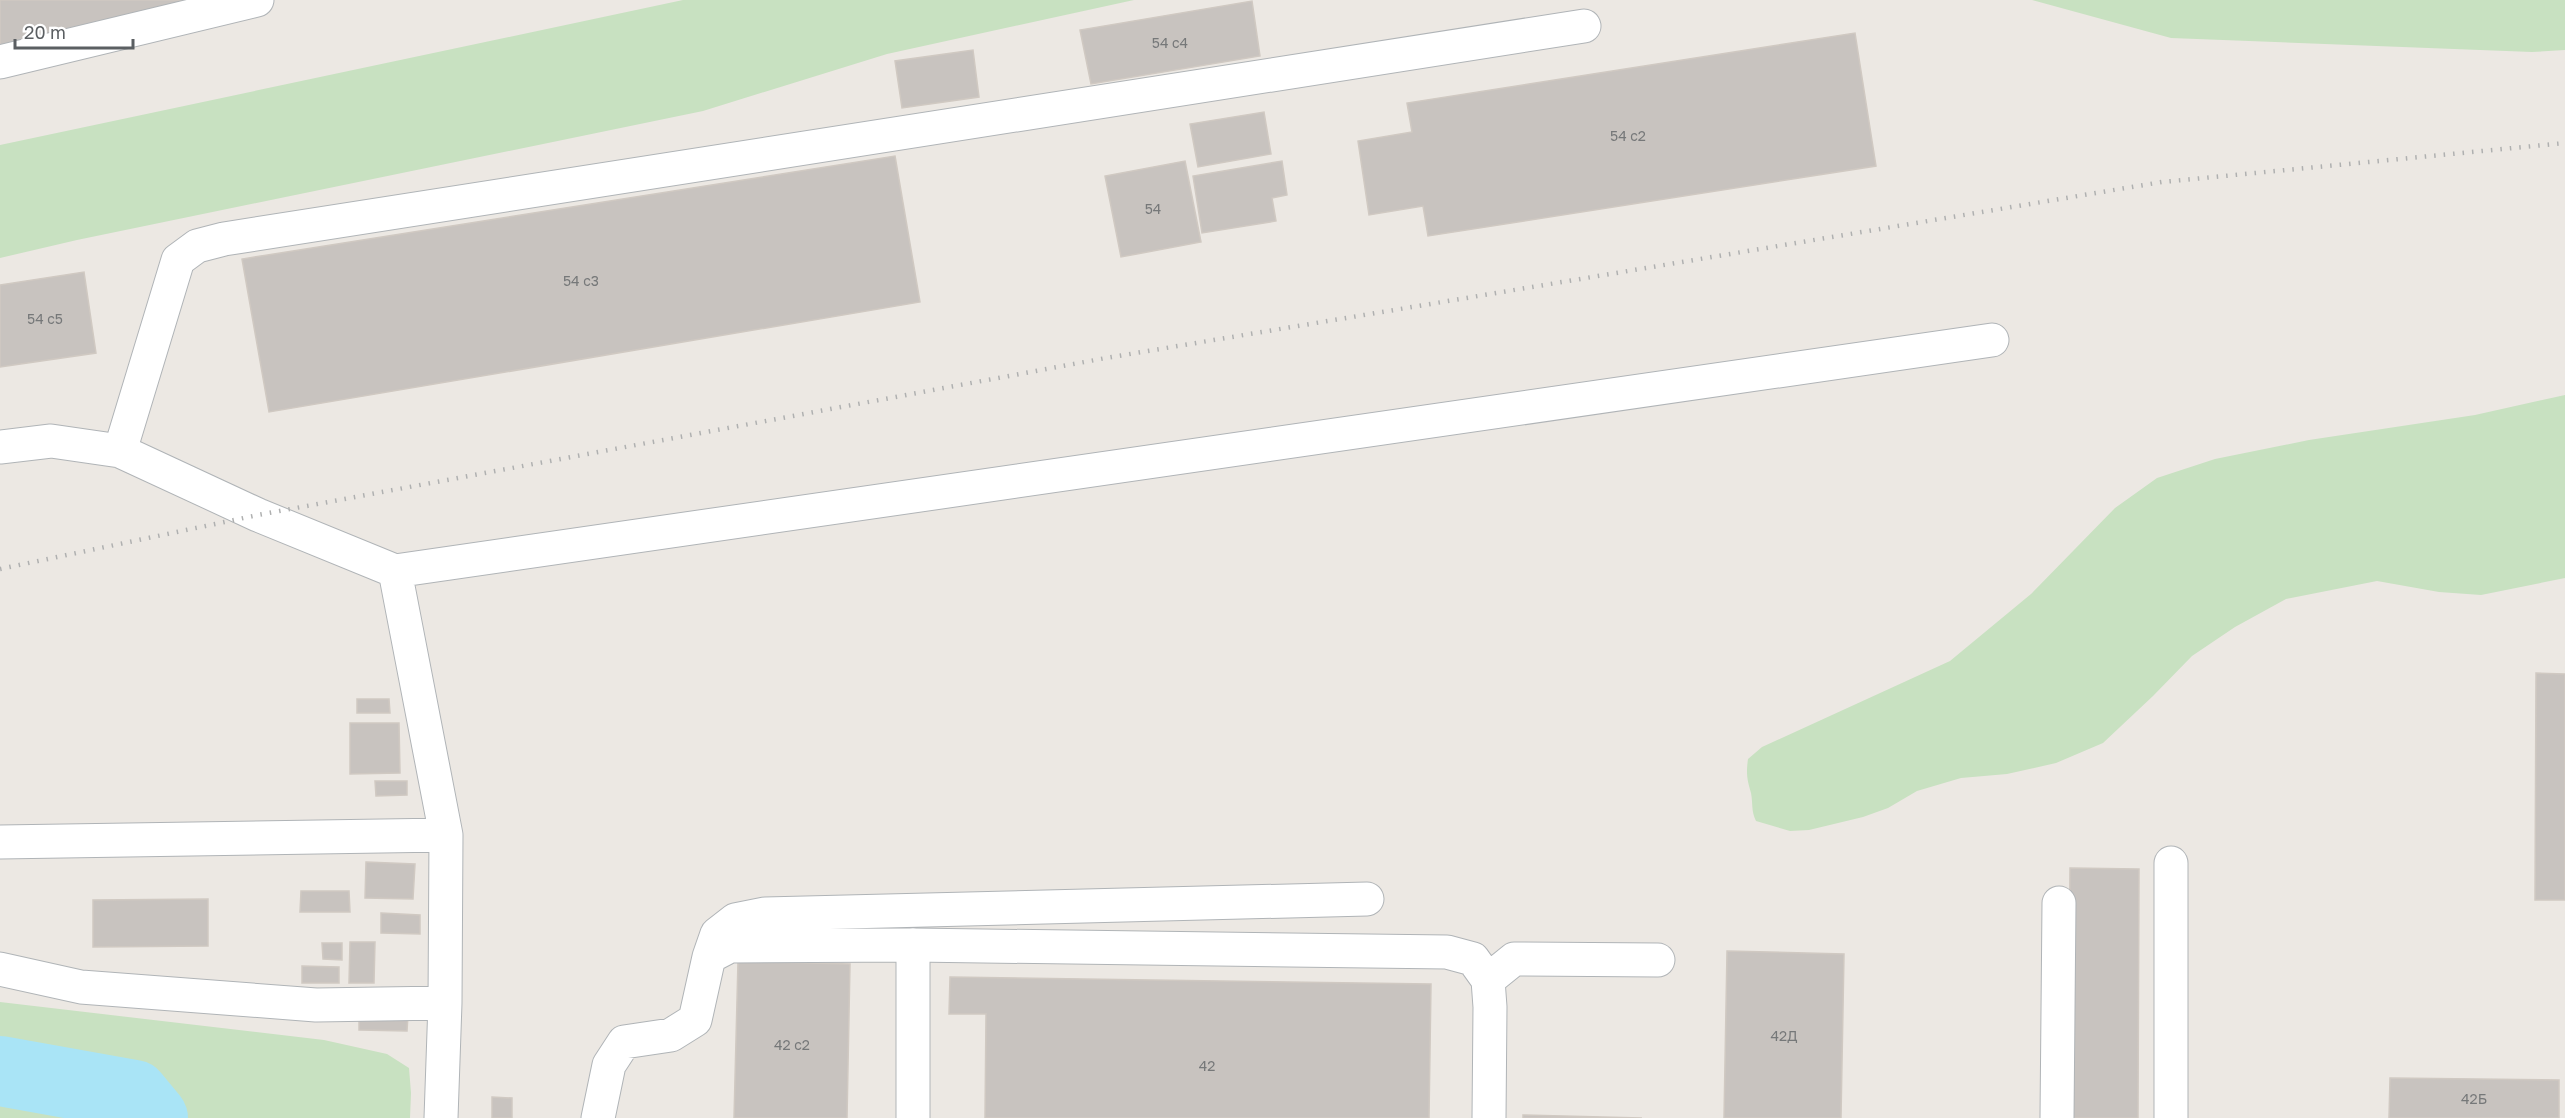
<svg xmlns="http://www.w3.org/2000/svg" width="2565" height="1118" font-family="'Golos Text',sans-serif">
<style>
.green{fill:#c8e1c1}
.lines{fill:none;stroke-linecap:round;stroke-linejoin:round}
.river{stroke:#a9e4f6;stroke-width:70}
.building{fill:#c8c3bf;stroke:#d0c9c2;stroke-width:1.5}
.minor-casing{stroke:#b0b4b7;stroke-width:35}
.minor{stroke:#fff;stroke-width:33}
.rail{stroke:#afb0b0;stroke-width:4.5;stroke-dasharray:1.5 8;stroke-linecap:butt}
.labels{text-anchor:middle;stroke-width:4.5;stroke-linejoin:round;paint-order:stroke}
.number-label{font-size:14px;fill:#767879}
</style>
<rect width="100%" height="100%" fill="#ece8e3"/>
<path class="green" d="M683,0H1134L887,54L703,111L77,240L0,258V145Z
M2032,0H2565V50L2532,52L2171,38Z
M2565,395V578L2481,595L2439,592L2377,581L2286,599L2235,627L2192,656L2153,696L2103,743L2056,763L2007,774L1961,778L1917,791L1888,808L1863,817L1809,830L1790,831L1756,821C1751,811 1753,803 1751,793C1747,779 1746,774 1748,759L1762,747L1950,661L2031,594L2115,508L2157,478L2215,459L2309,440L2475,415Z
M0,1002L324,1040L387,1054L409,1068L411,1093L410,1118H0Z"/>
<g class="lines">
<path class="river" d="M0,1071L134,1095L153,1118"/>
</g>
<path class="building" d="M0,0H195L0,52Z
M1252,1L1260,56L1091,84L1080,30Z
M1855,33L1876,166L1428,236L1423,206L1369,215L1358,141L1412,132L1407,103Z
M973,50L979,97L902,108L895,61Z
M1264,112L1271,154L1198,167L1190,124Z
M895,156L920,302L269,412L242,259Z
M1185,161L1201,242L1121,257L1105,176Z
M1282,161L1287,195L1272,198L1276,221L1202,233L1193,176Z
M84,272L96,353L0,367V285Z
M2536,673L2565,674V900H2535Z
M357,699H389L390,713H357Z
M350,723H399L400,773L350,774Z
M375,781H407V795L376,796Z
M366,862L415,864L413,899L365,898Z
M2070,868L2139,869L2138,1118H2068Z
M301,891H349L350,912H300Z
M208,899V946L93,947V900Z
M381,913L420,915V934L381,933Z
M350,942H375L374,983H349Z
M322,943H342V960L323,959Z
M1727,951L1844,954L1841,1118H1724Z
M738,961L850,964L847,1118H734Z
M302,966L339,967V983H302Z
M950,977L1431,984L1429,1118H985L986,1014H949Z
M359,1015H408L407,1031L359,1030Z
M2390,1078L2559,1080V1118H2389Z
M492,1097L512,1098V1118H492Z
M1523,1115L1642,1118H1523Z"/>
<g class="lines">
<g class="minor-casing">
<path id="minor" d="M0,62L257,0
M0,447L51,441L120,451L258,515L395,571L446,835L445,1003L441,1118
M120,451L178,260L197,246L224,239L1584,26
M395,571L1992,340
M0,842L446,835
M2171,863V1118
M913,945V1118
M709,957L717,934L735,920L765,914L1367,899
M0,969L81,987L316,1005L445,1003
M1488,980L1514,959L1658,960
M598,1118L609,1065L624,1042L671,1035L695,1020L709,957L730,946L913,945L1447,952L1473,959L1488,980L1490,1007L1489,1118
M2057,1118L2059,903"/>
</g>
<use href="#minor" class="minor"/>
<path class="rail" d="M0,569L258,515L1106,358L2162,182L2565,143"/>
</g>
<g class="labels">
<g class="number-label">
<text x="1170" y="48">54 с4</text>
<text x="1628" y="141">54 с2</text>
<text x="1153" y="214">54</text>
<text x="581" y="286">54 с3</text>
<text x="45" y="324">54 с5</text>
<text x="1784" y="1041">42Д</text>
<text x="792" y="1050">42 с2</text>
<text x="1207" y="1071">42</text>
<text x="2474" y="1104">42Б</text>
</g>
</g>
<path d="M15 39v9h118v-9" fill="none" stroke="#5b5f62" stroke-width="3"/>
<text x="24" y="39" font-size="18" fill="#5b5f62" stroke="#ffffff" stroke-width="4.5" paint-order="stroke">20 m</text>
</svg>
